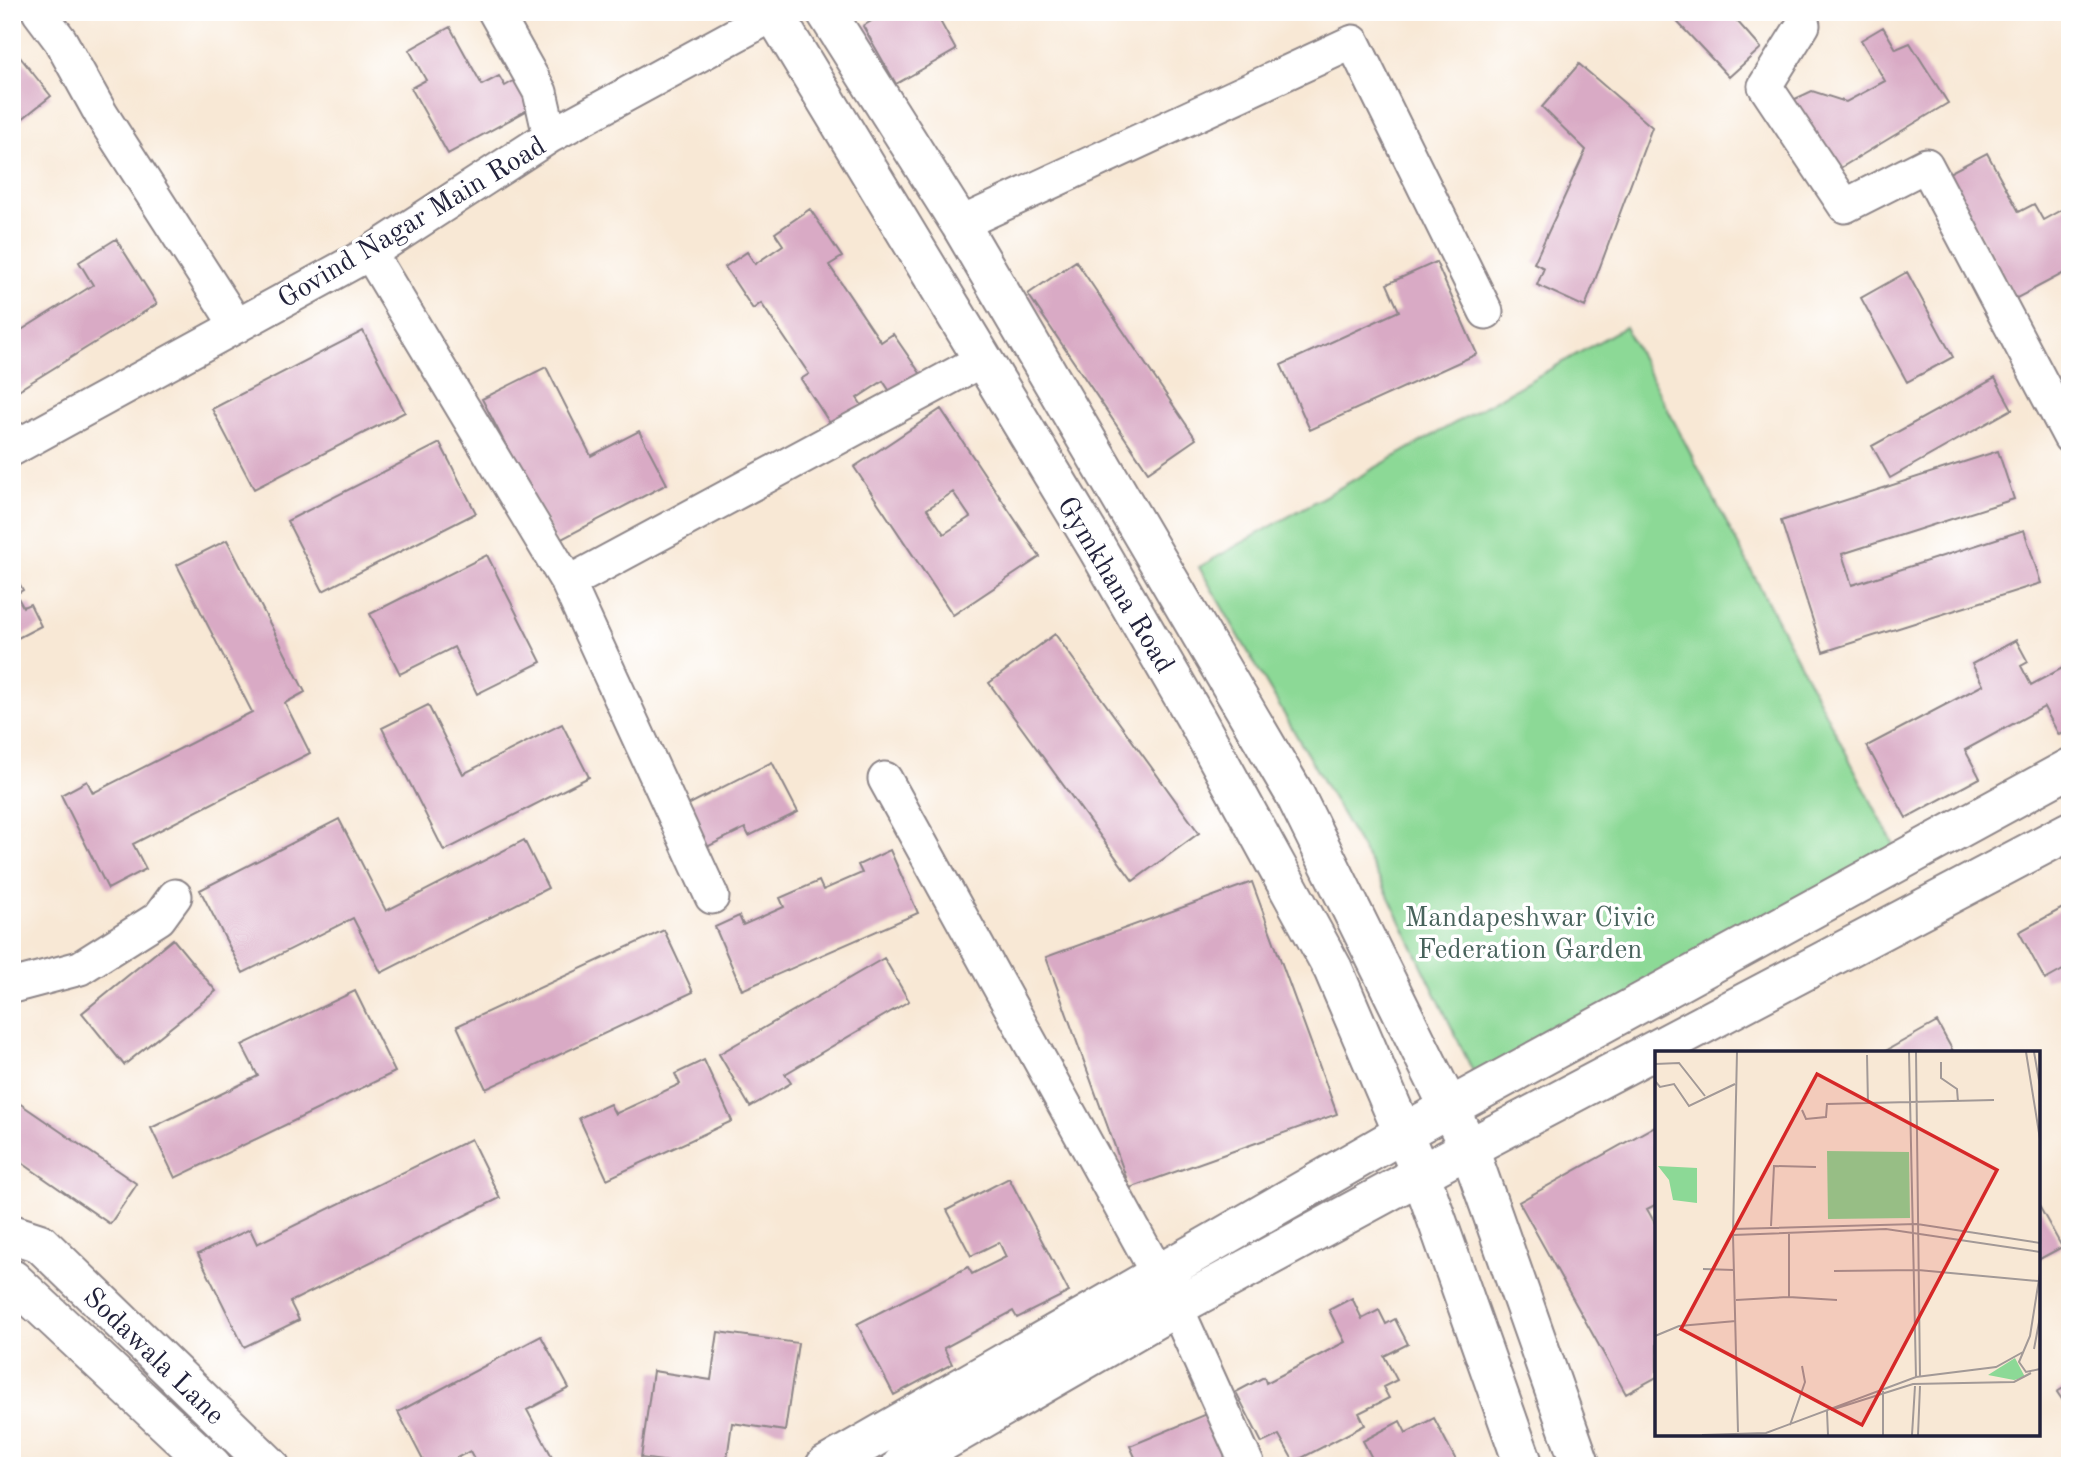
<svg xmlns="http://www.w3.org/2000/svg" width="2082" height="1478" font-family="'Old Standard TT',serif">
<style>
.green{fill:#8cd996;stroke:#577e68;stroke-width:2}
.building{fill:#d9aac5;fill-rule:evenodd}
.lines{fill:none;stroke-linecap:round;stroke-linejoin:round}
.street-casing{stroke:#8d8588;stroke-width:37}
.secondary-casing{stroke:#8d8588;stroke-width:42}
.street{stroke:#fff;stroke-width:33}
.secondary{stroke:#fff;stroke-width:38}
.labels{text-anchor:middle;stroke-width:7;stroke-linejoin:round;paint-order:stroke}
.street-label{font-size:28px;fill:#22223b;stroke:#fff}
.park-label{font-size:28px;fill:#47625b;stroke:#fff}
.inset-road{fill:none;stroke:#a29997;stroke-width:2}
.view{fill:#d62828;fill-opacity:0.15;stroke:#d62828;stroke-width:3.5}
.inset-edge{fill:none;stroke:#22223b;stroke-width:3.5}
</style>
<rect width="100%" height="100%" fill="#fff"/>
<filter id="ink" filterUnits="userSpaceOnUse"><feTurbulence type="fractalNoise" baseFrequency=".0143" numOctaves="2"/><feDisplacementMap in="SourceGraphic" scale="14" xChannelSelector="R" yChannelSelector="G"/><feConvolveMatrix kernelMatrix="1 2 1 2 8 2 1 2 1" color-interpolation-filters="sRGB"/></filter>
<filter id="wash" filterUnits="userSpaceOnUse"><feTurbulence type="fractalNoise" baseFrequency=".00686" numOctaves="4" result="noise"/><feDisplacementMap in="SourceGraphic" scale="28" xChannelSelector="R" yChannelSelector="G"/><feGaussianBlur stdDeviation="1.57" result="paint"/><feColorMatrix in="noise" values="0 0 0 0 0 0 0 0 0 0 0 0 0 0 0 0 0 1.4 0 .05"/><feComposite in="paint" operator="in"/></filter>
<g filter="url(#wash)">
<rect width="100%" height="100%" fill="#f8e8d5"/>
<path class="green" d="M1625,327L1898,853L1480,1086L1384,887L1199,567Z"/>
<g id="blocks">
<path class="building" d="M887,12H935L956,50L896,84L863,26Z
M1668,12H1729L1761,48L1729,77Z
M450,27L482,85L499,76L505,86L517,79L533,107L448,154L411,88L426,80L409,50Z
M1883,27L1896,49L1910,43L1948,103L1837,170L1793,100L1812,91L1846,102L1885,81L1861,40Z
M12,47L51,96L12,127Z
M1579,64L1652,127L1585,307L1537,285L1544,268L1534,263L1586,150L1542,107Z
M1987,153L2019,212L2034,204L2043,220L2070,205V270L2015,299L1947,174Z
M810,209L842,257L829,265L881,342L893,334L922,376L893,396L883,381L857,398L867,413L837,434L801,379L809,374L761,303L753,309L725,267L747,252L755,264L783,245L775,233Z
M12,229L21,253L12,256Z
M116,239L157,304L12,394V336L93,285L79,262Z
M1076,261L1196,439L1148,472L1028,294Z
M1436,262L1477,354L1310,430L1281,365L1399,311L1387,284Z
M1907,272L1953,357L1907,382L1861,298Z
M363,331L405,412L254,489L212,409Z
M546,367L591,456L639,431L667,484L556,542L482,399Z
M1995,378L2012,409L1890,478L1872,446Z
M941,409L1040,557L953,615L854,467ZM953,492L970,517L944,534L927,509Z
M440,443L476,513L323,591L287,521Z
M1998,451L2014,499L1842,554L1852,585L2024,530L2041,583L1823,652L1781,521Z
M227,540L305,692L285,703L310,753L133,844L146,869L108,889L61,795L87,781L93,793L252,712L177,565Z
M487,555L541,662L477,694L454,647L400,674L370,614Z
M12,570L23,590L16,594L23,607L30,604L41,626L12,641Z
M1055,634L1199,833L1133,881L989,683Z
M2016,640L2028,662L2021,666L2031,685L2070,664V730L2059,735L2044,707L1965,750L1980,778L1906,818L1867,746L1983,685L1972,664Z
M428,705L463,774L562,724L589,777L444,851L382,728Z
M772,762L798,812L749,836L745,828L695,853L674,812Z
M339,819L386,911L524,840L548,888L381,973L353,918L243,973L200,890Z
M890,850L918,913L742,990L715,927L739,916L743,925L784,907L780,898L819,881L823,890L862,873L858,865Z
M1252,882L1337,1114L1130,1188L1046,957Z
M2070,904V966L2045,980L2019,932Z
M664,930L693,992L486,1089L457,1026Z
M173,939L216,991L124,1065L82,1013Z
M884,958L909,1001L785,1074L791,1083L750,1107L719,1054Z
M355,991L395,1072L175,1178L151,1128L258,1076L242,1045Z
M1937,1022L1954,1053H1882Z
M704,1060L732,1121L607,1179L579,1118L610,1104L615,1114L680,1084L675,1074Z
M19,1103L137,1184L110,1224L12,1156V1112Z
M1657,1125V1204L1647,1209L1657,1227V1377L1626,1394L1519,1202Z
M471,1139L500,1198L290,1302L299,1320L244,1347L198,1254L250,1229L257,1244Z
M1009,1178L1069,1292L1017,1318L1013,1311L944,1348L952,1364L894,1395L857,1324L968,1267L972,1274L1006,1257L999,1242L971,1256L947,1210Z
M2038,1204L2062,1247L2038,1260Z
M1352,1298L1362,1319L1379,1310L1386,1324L1395,1319L1408,1344L1384,1356L1397,1380L1383,1387L1389,1398L1359,1413L1365,1425L1294,1462L1279,1435L1262,1443L1236,1392L1264,1377L1266,1383L1345,1342L1329,1310Z
M718,1332L798,1343L785,1431L732,1423L726,1466H698L641,1458L653,1371L711,1380Z
M541,1336L569,1388L527,1410L557,1466H478L470,1451L441,1466H426L398,1412Z
M2070,1384V1411L2057,1392Z
M1207,1414L1229,1466H1139L1130,1446Z
M1434,1418L1459,1466H1376L1363,1441L1400,1421L1406,1433Z"/>
</g>
</g>
<g filter="url(#ink)">
<use href="#blocks" fill-opacity="0" stroke="#8d8588" stroke-width="2"/>
<g class="lines">
<g class="street-casing">
<path id="street" d="M39,12L60,40L101,114L237,326
M495,12L540,92L550,136
M1803,25L1765,86L1845,206L1926,165L2070,437
M960,224L1353,42L1486,312
M370,253L568,583
M12,449L370,253L550,136L774,14
M885,779L1176,1307L1248,1466
M712,897L568,583L982,360
M12,986L80,968L159,918L175,896"/>
</g>
<g class="secondary-casing">
<path id="secondary" d="M778,12L774,14L1097,548L1195,717L1333,969L1421,1175L1524,1466
M826,12L960,224L1294,793L1469,1148L1581,1466
M12,1234L40,1243L270,1466
M12,1279L212,1466
M825,1466L1403,1133L2070,768
M901,1466L1176,1307L1469,1148L2070,831"/>
</g>
<use href="#street" class="street"/>
<use href="#secondary" class="secondary"/>
</g>
</g>
<g class="labels">
<g class="street-label">
<text transform="translate(411 221) rotate(-31)" y="10">Govind Nagar Main Road</text>
<text transform="translate(1117 584) rotate(59)" y="10">Gymkhana Road</text>
<text transform="translate(155 1355) rotate(44)" y="10">Sodawala Lane</text>
</g>
<g class="park-label">
<text x="1530" y="926">Mandapeshwar Civic<tspan x="1530" dy="32">Federation Garden</tspan></text>
</g>
</g>
<g transform="translate(1655 1051)">
<rect width="385" height="385" fill="#f8e8d5"/>
<path d="M172,100L254,101L255,167L173,168ZM3,115L42,117V152L18,149L14,129ZM360,307L370,326L359,329L333,324Z" fill="#8cd996"/>
<path class="inset-road" d="M82,1L78,184L83,381M254,1L261,326M261,1L265,326M371,1L385,88M379,1L385,35M212,4L213,53M286,11V27L302,38L303,51M0,13L24,12L50,45M0,30L5,36L19,33L34,55L80,33M147,59L151,68L171,66L172,53L339,49M116,175L119,115L161,116M78,178L262,173L385,192M134,181V246L182,249M78,184L231,178L385,201M48,218L79,219M179,220L263,219L383,230M385,222L375,285L364,311L371,321L385,318M81,249L134,246M0,285L24,275L81,270M379,298L385,266M176,359L258,333L359,331L376,322M172,360L173,384M135,374L150,331L147,315M47,384L111,382L261,326L341,316L368,301M228,384V340M257,384L260,335M263,384L265,335"/>
<path class="view" d="M162,23L342,119L207,374L26,278Z"/>
<rect width="385" height="385" class="inset-edge"/>
</g>
<rect width="2082" height="1478" fill="none" stroke="#fff" stroke-width="42"/>
</svg>
